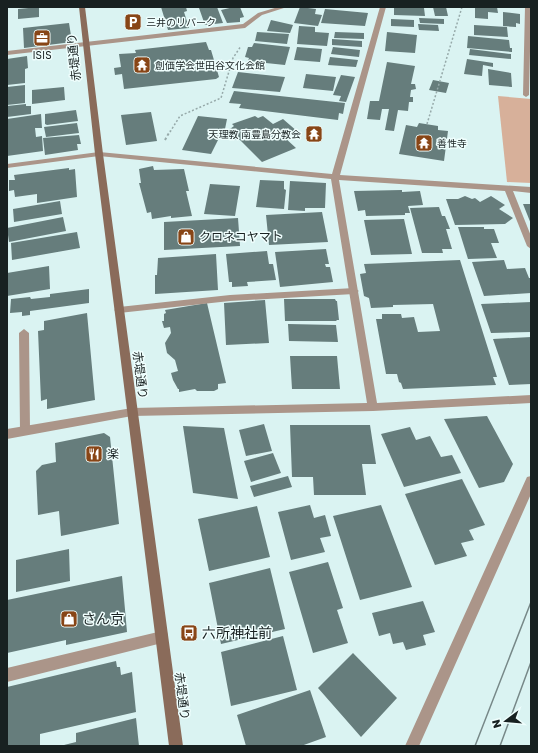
<svg xmlns="http://www.w3.org/2000/svg" width="538" height="753" font-family="'Golos Text','Noto Sans JP',sans-serif">
<style>
.green{fill:#d7b09a}
.building{fill:#667d7c}
.lines{fill:none;stroke-linecap:round;stroke-linejoin:round}
.path-far1{stroke:#96a9a9;stroke-width:1.5;stroke-dasharray:2 2;stroke-linecap:butt}
.path{stroke:#96a9a9;stroke-width:2;stroke-dasharray:2.5 2.5;stroke-linecap:butt}
.service{fill:#ab9589;fill-rule:evenodd}
.minor{fill:#ab9589;fill-rule:evenodd}
.secondary{fill:#8a6b5a;fill-rule:evenodd}
.tram{stroke:#788;stroke-width:1.5}
.labels{text-anchor:middle;stroke-width:3;stroke-linejoin:round;paint-order:stroke}
.far-poi-label{font-size:10px;fill:#182121;stroke:#effefd;text-anchor:start}
.street-label{font-size:12px;fill:#182121;stroke:#effefd}
.poi-label{font-size:12px;fill:#182121;stroke:#effefd;text-anchor:start}
.near-poi-label{font-size:14px;fill:#182121;stroke:#effefd;text-anchor:start}
</style>
<rect width="100%" height="100%" fill="#daf3f2"/>
<path class="green" d="M498,96L531,99V183L507,182Z"/>
<path class="building" d="M39,7V17L18,19V9Z
M161,7H186L187,11L184,12L189,28L168,30Z
M217,7L223,23L205,25L199,8Z
M234,7H240L244,17L240,18V22L227,23L221,10Z
M300,7L316,9L315,14L322,15L318,26L294,23Z
M394,7L424,8L425,16L394,15Z
M433,7H446L448,16H435Z
M475,7H497L498,13L488,12V19L475,18Z
M325,9L368,13L365,26L321,23Z
M503,12L520,14V24L516,23V27L503,26Z
M419,18L444,19V24L420,23Z
M391,19L414,20V27L391,26Z
M271,20L293,25L290,33L267,31Z
M69,23L72,42L24,48L23,28Z
M418,24L438,25L439,31L419,30Z
M474,25L507,27L508,37L474,35Z
M299,26L315,27V32L329,33L327,46L297,44Z
M257,32L289,34L287,44L255,41Z
M335,32L364,33V39L334,38Z
M387,32L417,35L415,53L385,51Z
M468,36L509,40L510,48H512V52L467,48Z
M332,39L362,41V47L332,45Z
M206,42L209,50H211L219,77L216,79L124,89L122,74L115,75L114,68L121,67L119,54L136,53L135,50Z
M254,43L290,47L285,65L248,61L249,58L245,57L248,47H252Z
M297,47L322,49L320,62L294,60Z
M333,47L360,50L359,57L331,54Z
M470,49L511,54V59L469,55Z
M27,56L28,68L25,69V83L7,85V59Z
M330,57L358,60L356,67L328,65Z
M467,59L493,63V67L483,65L482,76L464,74Z
M387,62L415,66L411,84H415L416,89L411,90L410,97H413V102H409L408,111L398,110L394,131L385,130L389,109H382L380,120L367,119L370,101H379Z
M488,69L511,73L512,87L489,85Z
M238,72L285,77L280,92L232,88Z
M306,74L336,77L333,91L303,88Z
M341,75L355,77L346,102L339,101L341,96L333,95Z
M433,80L449,83L446,93L429,90Z
M25,85V103L7,105V87Z
M64,87L65,100L32,104V90Z
M234,91L345,103L343,114L339,113L338,120L239,108L241,104L229,103Z
M26,104V106H31V114L7,117V106Z
M76,110L78,121L47,125L45,124V114Z
M151,112L157,141L126,145L121,115Z
M41,114L42,128H35L36,137L42,136L43,151L7,156V119Z
M198,116L227,119L225,129H230L234,126L232,124L255,116L258,118L263,116L273,124L283,119L298,132L284,137L296,148L262,162L240,140L219,138L211,154L182,150Z
M77,123L79,133L46,137L44,127Z
M419,123L438,126V130L448,131L444,161L399,154L406,125L417,127Z
M79,135L81,144H77L78,150L45,155L43,138Z
M153,166L154,170L184,169L189,191H186L192,216L171,218V216L152,219L151,212L147,213L139,183H141L139,169Z
M69,168V170L75,169L77,197L37,203V194L15,197L14,190L9,191V180H15L14,175Z
M260,180L284,181V189L286,190L284,209L256,207Z
M290,181L326,183L325,208H305V211L288,210Z
M210,184L240,186L235,216L204,214Z
M402,190V192L420,191L423,205L408,206L410,213H405V215L366,216L365,210L358,211L354,191Z
M465,196L472,199L475,198L480,202L491,196L505,205L499,209L513,218L505,224L455,225L446,199H458Z
M60,201L62,214L14,222L13,209Z
M523,204H531V224Z
M439,207L442,216H445L450,229H446L452,249H442L443,253H422L410,208Z
M322,212L328,242L269,245L266,215Z
M63,217L66,231L9,242L7,228Z
M238,218L240,246L164,250V222Z
M404,219L412,254L371,255L364,220Z
M458,227H484V229H494L499,243H491L497,258L468,259Z
M77,232L80,248L12,260L11,243Z
M326,249L329,264H325L326,267H330L333,282L280,287L275,252Z
M267,251L269,264H273L276,280L247,282L248,286L232,287V282H229L226,254Z
M216,254L218,290L155,294V275H157L158,258Z
M460,260L497,377H493L496,385L403,389L401,383L399,382L397,374H386L376,319H382V314H401L402,318L414,317L418,332L440,331L433,304L393,305V307L371,308L369,298L364,296L360,274L366,273L364,264Z
M504,260L507,269L525,268L529,278H531V293L484,296L472,262Z
M49,266L50,289L7,296V273Z
M89,289V303L30,311V315L22,316V312L10,313L11,299L30,297L31,299L50,297V294Z
M284,299H335L336,301H337L339,320H336L337,321H285Z
M265,300L269,343L226,345L224,303Z
M531,302V332L491,333L481,304Z
M207,303L226,383L218,384V389L214,391H197L195,389L179,392V389H178L173,380L171,373L178,371L175,360L167,353L165,343L171,333L170,327L164,328L162,321H164V314L166,313L165,310Z
M87,313L95,400L47,409V399L41,401L38,331L44,330V321Z
M288,324L336,325L338,342L289,341Z
M531,337V384L509,385L493,339Z
M290,356H337L340,389H292Z
M487,416L513,464L504,482L479,488L444,419Z
M264,424L272,451L246,456L239,430Z
M290,425H370L376,464H362L366,495H314L313,477H292Z
M183,426L224,428L238,499L193,493Z
M410,427L416,440L430,436L441,457L452,455L461,473L404,487L381,434Z
M104,433L110,437L119,524L61,536L59,511L38,515L36,471L42,465L56,462L55,443Z
M273,453L281,473L251,482L244,461Z
M288,476L292,487L254,497L250,486Z
M462,479L485,525L469,530L474,540L461,543L467,556L435,565L405,494Z
M310,505L314,518L325,515L331,536L320,538L325,552L291,560L278,512Z
M381,505L412,587L360,600L333,516Z
M257,506L270,557L209,571L198,519Z
M69,549L70,581L16,592V560Z
M328,562L343,608L337,610L348,643L313,653L289,572Z
M270,568L285,629L221,644L209,583Z
M122,576L127,632L66,645V640L7,653V600Z
M423,601L435,632L423,635L426,645L406,650L403,642L393,644L390,633L379,636L372,613Z
M283,636L297,690L231,706L221,652Z
M353,653L397,698L361,737L318,688Z
M116,661L117,667H120L121,675L132,672L136,712L40,734V746H7V687Z
M310,690L326,737L301,746H246L237,715Z
M136,718L139,746H64V745L76,742V733Z"/>
<g class="lines">
<path class="path-far1" d="M427,124L462,7
M170,132L180,116L221,98L233,58L241,46"/>
<path class="path" d="M165,140L170,131"/>
<path class="service" d="M525,7H531L529,95L526,97L523,95Z
M354,288L359,291L354,294L230,301L119,313L114,310L119,307L230,295Z
M24,329L29,333L30,431L29,434L25,435L21,434L20,431L19,333Z"/>
<path class="minor" d="M278,7H287L262,15L245,28L7,55V51L243,24L258,13Z
M380,7H386L340,175L531,187V193L513,191L531,236V249L527,246L505,191L339,180L377,403L531,395V403L373,411L132,416L7,439V429L132,408L367,403L331,179L99,156L7,168V164L99,152L332,174Z
M531,476V494L419,746H405L527,477Z
M162,631L167,632L168,637L167,642L162,643L7,682V668Z"/>
<path class="secondary" d="M79,7H85L103,154L183,746H169L95,154Z"/>
<path class="tram" d="M475,746L531,602
M500,746L531,662"/>
</g>
<defs>
<g id="parking-square" transform="scale(0.9)"><rect x="-9" y="-9" width="18" height="18" rx="4" fill="#884516" stroke="#effefd"/><path d="M-3.5-5.5H1a3.5 3.5 0 0 1 0 7H-1V5.5H-3.5ZM-1-3.4V-.6H.8a1.4 1.4 0 0 0 0-2.8Z" fill="#fff"/></g>
<g id="office-square" transform="scale(0.9)"><rect x="-9" y="-9" width="18" height="18" rx="4" fill="#884516" stroke="#effefd"/><path d="M-6-3h4V-5.5h4V-3h4V5H-6ZM-1-4.5V-3h2v-1.5ZM-6 0V1H6V0Z" fill="#fff"/></g>
<g id="temple-square" transform="scale(0.9)"><rect x="-9" y="-9" width="18" height="18" rx="4" fill="#884516" stroke="#effefd"/><path d="M0-6L5-2H3V0L6.5 2.5H4V6H1.5V3h-3V6H-4V2.5H-6.5L-3 0V-2H-5Z" fill="#fff"/></g>
<g id="shop-square" transform="scale(0.9)"><rect x="-9" y="-9" width="18" height="18" rx="4" fill="#884516" stroke="#effefd"/><path d="M-5-2.5h2.3a2.7 3.5 0 0 1 5.4 0H5L5.5 6h-11ZM-1.5-2.5h3a1.5 2.3 0 0 0-3 0Z" fill="#fff"/></g>
<g id="restaurant-square" transform="scale(0.9)"><rect x="-9" y="-9" width="18" height="18" rx="4" fill="#884516" stroke="#effefd"/><path d="M-5-6h1v4h1v-4h1v4h1v-4h1v5L-1.5 .5V6h-2V.5L-5-1ZM5-6V6H3V1.5H1.5Q1.5-4 5-6Z" fill="#fff"/></g>
<g id="bus-square" transform="scale(0.9)"><rect x="-9" y="-9" width="18" height="18" rx="4" fill="#884516" stroke="#effefd"/><path d="M-5-6H5V4H4V6H2V4H-2V6H-4V4H-5ZM-3.5-4V0h7V-4ZM-3.5 1.2v1.5H-2V1.2ZM2 1.2v1.5H3.5V1.2Z" fill="#fff"/></g>
</defs>
<g fill-rule="evenodd">
<use href="#parking-square" x="133" y="22"/>
<use href="#office-square" x="42" y="38"/>
<use href="#temple-square" x="142" y="65"/>
<use href="#temple-square" x="314" y="134"/>
<use href="#temple-square" x="424" y="143"/>
<use href="#shop-square" x="186" y="237"/>
<use href="#restaurant-square" x="94" y="454"/>
<use href="#shop-square" x="69" y="619"/>
<use href="#bus-square" x="189" y="633"/>
</g>
<g class="labels">
<g class="far-poi-label">
<text x="146" y="26">三井のリパーク</text>
<text x="42" y="59" text-anchor="middle">ISIS</text>
<text x="155" y="69">創価学会世田谷文化会館</text>
<text x="301" y="138" text-anchor="end">天理教 南豊島分教会</text>
<text x="437" y="147">善性寺</text>
</g>
<g class="street-label">
<text transform="translate(74 57) rotate(-96)" y="4">赤堤通り</text>
<text transform="translate(140 375) rotate(83)" y="4">赤堤通り</text>
<text transform="translate(182 696) rotate(83)" y="4">赤堤通り</text>
</g>
<g class="poi-label">
<text x="199" y="241">クロネコヤマト</text>
<text x="107" y="458">楽</text>
</g>
<g class="near-poi-label">
<text x="82" y="624">さん京</text>
<text x="202" y="638">六所神社前</text>
</g>
</g>
<rect width="538" height="753" fill="none" stroke="#182121" stroke-width="16"/>
<g transform="translate(506 721) rotate(254)" stroke="#effefd" stroke-width="3" paint-order="stroke">
<path d="M0-3L7 15L0 10L-7 15Z" fill="#182121"/>
<text y="-6" font-size="11" font-weight="bold" text-anchor="middle" fill="#182121">N</text>
</g>
</svg>
